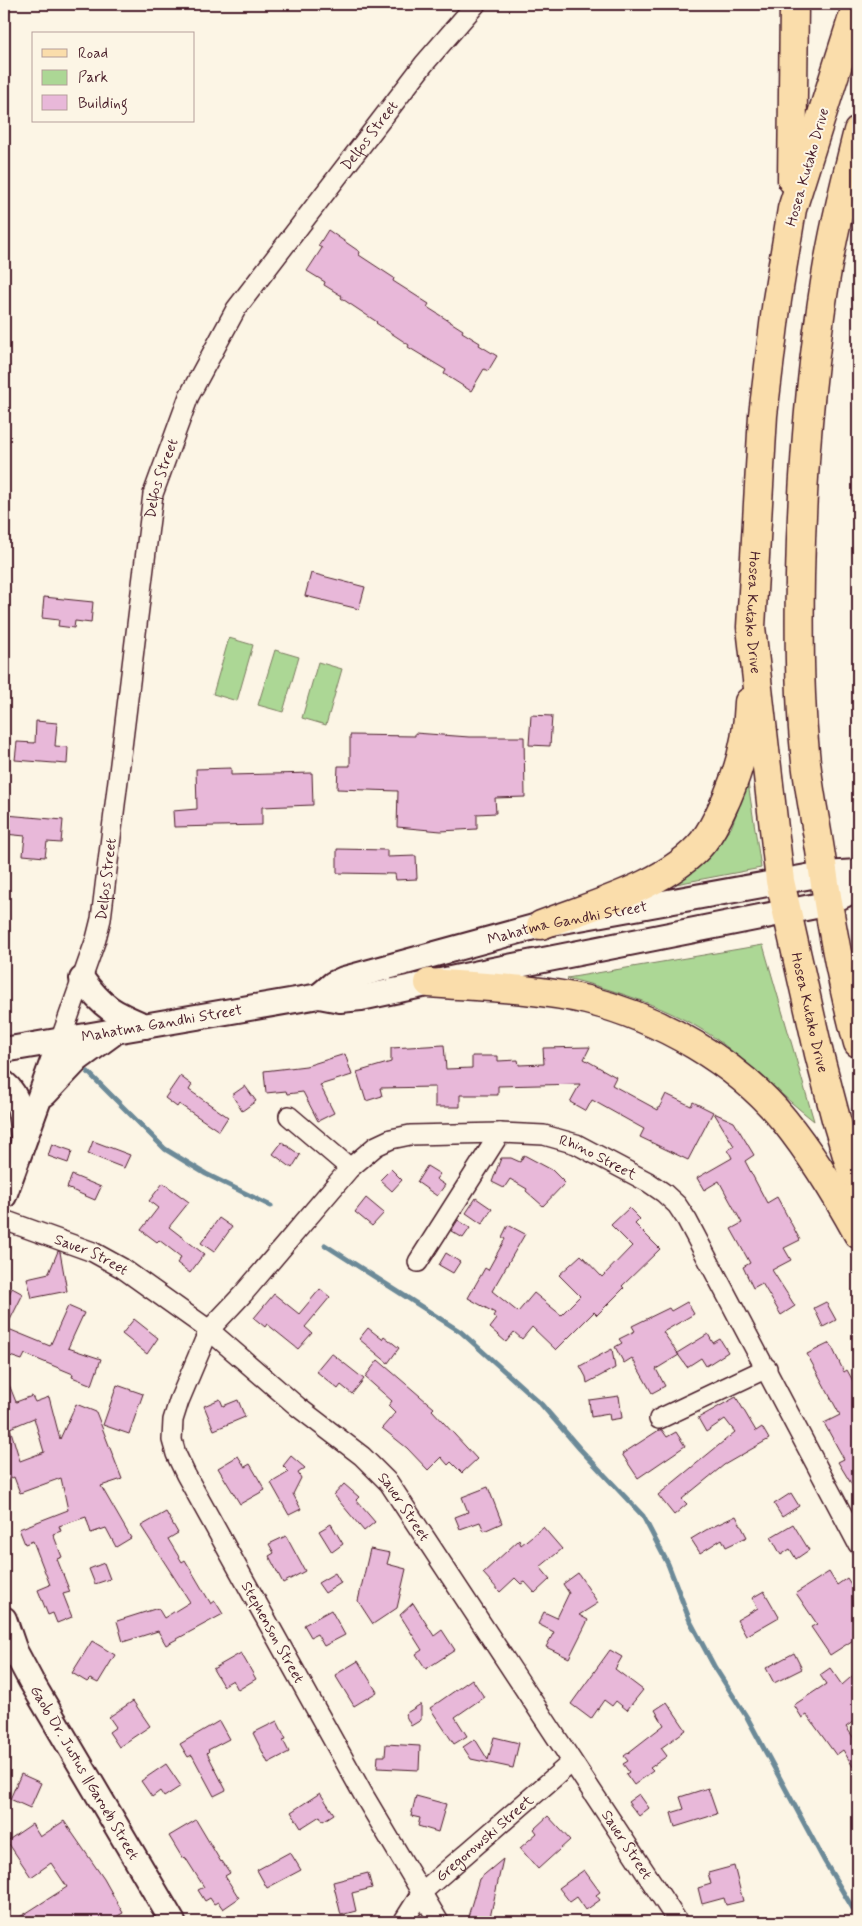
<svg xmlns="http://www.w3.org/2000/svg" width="862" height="1926" font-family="Mynerve,sans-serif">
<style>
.green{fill:#acd795;stroke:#7b7b60}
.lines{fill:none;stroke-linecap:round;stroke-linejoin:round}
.stream{stroke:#6c8a98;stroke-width:5}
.building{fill:#e8b8d9;stroke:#4a1f2b;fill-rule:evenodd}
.minor-casing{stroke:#4a1f2b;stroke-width:22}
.tertiary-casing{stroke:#4a1f2b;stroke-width:28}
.primary-casing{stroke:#4a1f2b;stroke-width:31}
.minor{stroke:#fcf5e5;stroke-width:19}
.tertiary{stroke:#fcf5e5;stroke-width:24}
.primary{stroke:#faddab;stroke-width:28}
.labels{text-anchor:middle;stroke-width:4;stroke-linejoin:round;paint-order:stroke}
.street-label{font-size:15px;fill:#4a1f2b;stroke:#fcf5e5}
</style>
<rect width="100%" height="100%" fill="#fcf5e5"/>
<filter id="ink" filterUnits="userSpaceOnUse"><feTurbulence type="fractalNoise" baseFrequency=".02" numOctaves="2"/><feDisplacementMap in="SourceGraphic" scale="10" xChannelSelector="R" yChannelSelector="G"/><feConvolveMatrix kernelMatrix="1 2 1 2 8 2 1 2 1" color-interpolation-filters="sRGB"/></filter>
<g filter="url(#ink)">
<path class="green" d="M229,638L253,645L237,701L213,694Z
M275,650L299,657L283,712L258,705Z
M318,662L342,669L326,725L302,718Z
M748,783L761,868L676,884L713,850L731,828Z
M763,945L814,1121C779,1094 748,1061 712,1036C668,1007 618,991 567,978Z"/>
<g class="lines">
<path class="stream" d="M88,1072L165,1149L206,1174L271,1206
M325,1245L461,1332L541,1404L580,1449L643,1516L668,1564L690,1621L714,1666L748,1719L825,1862L858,1917"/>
</g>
<path class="building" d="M328,230L360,252L359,255L394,278L393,281L429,304L427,307L463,330L462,332L480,343L479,345L497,356L488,371L484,369L471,391L444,374L446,370L408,347L409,345L376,323L377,322L341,298L342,296L324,285L325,282L307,271L322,248L318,246Z
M311,573L365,587L359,609L305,596Z
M44,597L93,602L91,623L75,621L74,628L58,626L59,620L42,618Z
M531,715L552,716L550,746L529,745Z
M36,721L57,723L55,746L68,747L67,764L15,760L17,742L35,743Z
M415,733L469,737H524L525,797L495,798L496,813L477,814V829L441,831L397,827L398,791L337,789L338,766H350V735L415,736Z
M231,768V775L312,773L313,805L262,807V825L174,827L173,811L197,809L196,769Z
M6,815L63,820L61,843L47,842L45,857L23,855L25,836L5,834Z
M337,849L387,850V857L416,856L417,879L396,880L395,874L337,873Z
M444,1045L446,1069L472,1068V1056H498V1061L518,1060L519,1065L544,1064L543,1048L590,1047L584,1059L616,1077L612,1085L658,1110L666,1094L691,1106L693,1102L713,1112L688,1160L640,1137L644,1129L592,1100L586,1111L570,1102L580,1084L498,1086V1095H460V1107H435V1087L380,1088L382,1096L366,1101L357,1072L391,1062V1048Z
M345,1054L352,1075L320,1085L334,1113L318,1121L303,1092L287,1094L286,1091L266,1093L264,1071L306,1066Z
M180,1076L192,1085L189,1090L228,1117L219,1131L179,1104L177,1107L165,1098Z
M245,1086L256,1101L242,1111L232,1095Z
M714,1113L734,1122L754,1155L745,1161L767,1203L777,1197L800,1240L784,1248L791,1260L772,1270L795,1306L781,1315L762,1283L753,1288L743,1267L750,1263L731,1229L742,1223L719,1181L704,1190L697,1178L732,1158L728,1150L734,1146Z
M93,1141L130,1155L124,1168L88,1154Z
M282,1142L300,1155L292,1168L273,1154Z
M52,1144L72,1151L68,1163L48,1156Z
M524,1155L552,1170L565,1183L543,1206L526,1191L527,1189L510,1179L504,1188L492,1182L501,1158H511L520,1162Z
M427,1166L440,1174L436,1179L445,1185L437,1196L417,1182Z
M391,1169L402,1180L392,1191L380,1180Z
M72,1175L101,1187L95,1200L67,1188Z
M163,1183L189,1202L169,1227L204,1254L190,1273L177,1263L181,1257L159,1240L157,1242L141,1230L158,1208L149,1201Z
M366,1198L384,1213L372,1226L355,1212Z
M476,1198L492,1209L482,1224L466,1213Z
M629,1208L640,1219L635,1224L660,1249L622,1286L624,1288L597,1315L594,1312L556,1350L532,1327L522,1339L514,1332L506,1342L490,1328L497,1319L493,1316L495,1313L468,1298L485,1268L488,1270L505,1239L502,1237L508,1225L525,1234L492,1291L518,1312L534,1293L561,1315L580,1296L559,1275L581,1255L602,1277L632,1246L611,1225Z
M219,1218L232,1227L214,1252L201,1243Z
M458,1220L470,1228L463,1238L451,1231Z
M58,1251L60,1252L67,1291L32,1298L27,1278L49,1273Z
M446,1253L460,1262L453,1273L439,1265Z
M12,1288L23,1294L6,1328L50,1346L68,1306L84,1313L68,1348L101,1359L92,1385L72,1377L73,1374L25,1354L22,1360L4,1354V1305Z
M320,1289L330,1297L305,1327L312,1333L298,1349L267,1324L265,1327L254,1318L274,1294L299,1314Z
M687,1302L694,1314L663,1332L679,1355L656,1369L665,1386L652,1393L632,1358L624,1363L615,1347L622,1343L619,1339L635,1331L632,1326L669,1308L671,1311Z
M826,1302L836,1320L823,1327L814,1308Z
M134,1319L158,1338L147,1354L122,1334Z
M368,1328L382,1339L384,1336L399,1348L388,1363L359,1339Z
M708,1334L713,1343L720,1339L728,1352L706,1366L701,1358L687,1367L677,1353Z
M830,1343L844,1372L847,1370L858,1390V1495L838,1462L844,1459L824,1423L840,1415L807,1354Z
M612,1349L615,1368L587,1383L586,1377L580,1366Z
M331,1353L364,1379L352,1394L341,1385L338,1389L316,1371Z
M378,1360L434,1408L432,1410L477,1459L462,1473L451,1462L448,1465L441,1457L428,1470L407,1448L382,1428L395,1413L388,1406L392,1401L365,1377Z
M4,1372L16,1402L32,1396L35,1402L49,1397L60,1439L76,1404L96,1412L122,1479L101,1486L131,1538L116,1547L106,1528L91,1533L86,1517L59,1526L61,1531L53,1534L62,1557L57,1559L70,1592L63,1594L72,1617L57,1623L53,1613L48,1615L38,1590L50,1585L33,1541L25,1544L19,1529L68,1510L61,1478L20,1493L14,1477L8,1480L4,1467ZM34,1418L44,1452L20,1461L10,1428Z
M117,1385L143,1394L129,1434L103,1425Z
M619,1396L622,1418L610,1420L609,1414L591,1417L589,1400Z
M736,1397L756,1431L762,1427L769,1439L724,1465L682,1499L687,1504L674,1515L658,1495L735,1432L725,1419L706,1432L698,1418Z
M220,1399L223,1406L238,1400L245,1417L214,1430L204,1406Z
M659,1430H662L667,1437L676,1432L685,1446L638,1478L622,1454Z
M238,1456L245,1467L250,1464L265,1490L240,1504L218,1468Z
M291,1456L305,1468L298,1473L301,1478L293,1494L301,1509L289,1515L271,1483L289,1472L283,1466Z
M344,1484L359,1497L356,1500L375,1522L364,1531L334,1495Z
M488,1487L502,1523L484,1531L480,1522L460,1529L455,1517L468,1512L462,1497Z
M791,1493L799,1506L782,1517L774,1504Z
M166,1512L178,1533L168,1539L182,1562L185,1560L211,1604L215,1601L223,1614L166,1645L158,1631L123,1642L117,1621L158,1608L164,1618L190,1602L141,1526Z
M736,1516L747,1537L726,1547L722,1539L700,1553L691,1539L706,1530Z
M331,1524L343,1544L332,1552L319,1531Z
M793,1524L809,1550L796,1559L790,1549L781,1555L771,1537Z
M543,1527L562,1549L540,1567L550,1579L535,1593L525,1582L521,1584L515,1578L500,1592L483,1573L519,1540L521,1545Z
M286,1536L305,1571L283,1583L269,1556L274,1553L269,1544Z
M370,1549L390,1553L387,1564L406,1569L397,1608L373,1624L358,1601Z
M104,1563L110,1579L95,1584L89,1569Z
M829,1572L837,1585L847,1578L858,1595V1637L830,1655L811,1627L817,1624L796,1593Z
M335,1573L341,1583L325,1593L318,1583Z
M578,1573L598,1603L579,1615L588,1620L569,1658L546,1647L554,1632L538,1624L544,1612L557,1618L569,1593L563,1584Z
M764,1591L779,1617L746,1636L737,1620L758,1608L752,1598Z
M413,1603L434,1636L442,1630L455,1650L426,1669L416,1654L422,1650L400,1615Z
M331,1610L345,1635L324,1646L317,1634L311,1637L304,1625Z
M92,1641L115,1655L98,1683L90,1679L87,1682L72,1673Z
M610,1650L622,1657L615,1669L643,1690L627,1710L616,1701L612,1706L604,1700L591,1719L571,1704Z
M241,1653L256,1679L238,1690L233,1680L223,1686L213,1669Z
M794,1653L802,1669L774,1683L766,1668Z
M358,1661L377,1692L354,1706L335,1675Z
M830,1668L842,1685L858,1671V1718L846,1727L858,1744V1775L843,1750L836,1755L807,1715L802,1718L794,1705L826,1684L820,1675Z
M472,1679L484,1697L455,1717L467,1736L454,1744L430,1708Z
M133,1701L150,1726L119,1747L109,1732L116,1727L109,1717Z
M667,1702L686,1730L661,1748L667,1756L650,1768L653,1771L634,1785L626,1774L629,1772L623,1764L628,1761L624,1756L664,1725L655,1710Z
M421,1704V1720L411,1726L405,1714Z
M219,1721L229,1739L208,1750L209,1751L207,1753L226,1790L214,1796L192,1755L188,1757L180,1744Z
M277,1721L286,1739L283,1740L289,1752L268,1763L253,1733Z
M494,1737L519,1743L513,1768L471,1759L463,1747L475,1739L488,1760Z
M386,1744L420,1746L419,1770L377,1768L378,1756H385Z
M166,1764L181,1786L164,1797L160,1791L152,1797L141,1781Z
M21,1774L41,1783L30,1808L10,1799Z
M708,1788L717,1814L675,1827L671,1813L684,1809L680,1797Z
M320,1793L334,1814L323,1821L320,1816L301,1828L291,1812Z
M639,1794L649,1808L639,1816L628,1802Z
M416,1796L446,1804L438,1832L418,1826L420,1818L411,1816Z
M548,1816L570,1840L538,1869L520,1848L537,1833L534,1829Z
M196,1820L221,1862L222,1861L230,1873L225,1876L239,1898L223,1909L218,1902L214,1904L210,1898L205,1901L198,1890L204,1887L185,1857L183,1859L169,1836Z
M64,1821L104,1879L123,1913L107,1922H12L67,1887L51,1863L31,1877L7,1841L32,1824L40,1837Z
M290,1852L301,1870L267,1888L257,1870Z
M503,1859L489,1922L467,1920L479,1879Z
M734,1866L743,1901L726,1905L724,1898L702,1904L698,1888L711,1884L708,1873Z
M584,1870L600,1892L596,1895L600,1900L586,1910L577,1897L570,1902L559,1888Z
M368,1873L372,1888L352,1893L356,1911L341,1915L333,1882Z"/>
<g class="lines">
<g class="minor-casing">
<g id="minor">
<path id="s1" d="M60,1041L96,939L101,919L153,494L189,396L236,309L424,64L476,4"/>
<path d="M289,1116L350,1168"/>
<path id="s2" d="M4,1220L93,1252L122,1268L209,1330L298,1407L362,1456L389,1483L678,1922"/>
<path d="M418,1262L500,1133"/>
<path d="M659,1419L767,1368"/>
<path id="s3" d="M403,1922L422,1892L572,1762"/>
<path id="s4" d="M439,1922L363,1794L186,1475L176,1454L172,1440L173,1420L179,1401L209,1330L243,1294L350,1168L376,1146L391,1139L410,1135L500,1133L544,1135L576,1144L648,1182L664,1193L677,1205L687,1220L858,1544"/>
</g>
</g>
<g class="tertiary-casing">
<g id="tertiary">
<path d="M82,979C103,1008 114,1013 145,1026"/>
<path id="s5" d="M319,996L333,984L344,979L541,925L823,874L858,872"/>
<path id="s6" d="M4,1050L319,996L340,1000L361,998L488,971L826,904L858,888"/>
<path d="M4,1083C20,1096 22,1118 23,1137"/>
<path d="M45,1094L78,1059L111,1035"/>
<path d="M4,1196L60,1041"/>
<path id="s7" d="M4,1619L15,1651L31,1681L173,1922"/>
</g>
</g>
<g class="primary-casing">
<g id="primary">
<path id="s8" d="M857,4L792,209L777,300L763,415L751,627L780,881L819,1054L836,1119L858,1192"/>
<path d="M858,131C846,179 834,227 826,276C810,375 802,475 800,576C799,634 799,694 805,752C808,787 816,822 821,857C830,920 841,982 858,1043"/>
<path d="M792,180L794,4"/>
<path d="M541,925C592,905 668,885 703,842C714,828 720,813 727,798C740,768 748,735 749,702"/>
<path d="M429,983C481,987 535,988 587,1000C659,1018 737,1062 784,1120C813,1156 836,1194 858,1234"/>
</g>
</g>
<use href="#minor" class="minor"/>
<use href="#tertiary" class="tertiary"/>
<use href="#primary" class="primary"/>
</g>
</g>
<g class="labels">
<g class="street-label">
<text dy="5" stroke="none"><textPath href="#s1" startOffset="979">Delfos Street</textPath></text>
<text transform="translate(807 167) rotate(-74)" y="5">Hosea Kutako Drive</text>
<text dy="5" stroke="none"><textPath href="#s1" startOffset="574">Delfos Street</textPath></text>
<text dy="5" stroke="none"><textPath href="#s8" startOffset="621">Hosea Kutako Drive</textPath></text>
<text dy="5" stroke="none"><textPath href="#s1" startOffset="169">Delfos Street</textPath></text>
<text dy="5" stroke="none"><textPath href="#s5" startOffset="261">Mahatma Gandhi Street</textPath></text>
<text dy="5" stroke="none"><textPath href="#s8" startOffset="1026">Hosea Kutako Drive</textPath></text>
<text dy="5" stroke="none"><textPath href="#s6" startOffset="160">Mahatma Gandhi Street</textPath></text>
<text dy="5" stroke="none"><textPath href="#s4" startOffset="1146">Rhino Street</textPath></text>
<text dy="5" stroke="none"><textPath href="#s2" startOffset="94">Sauer Street</textPath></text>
<text dy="5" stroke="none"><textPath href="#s2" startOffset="499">Sauer Street</textPath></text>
<text transform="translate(273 1632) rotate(61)" y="5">Stephenson Street</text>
<text dy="5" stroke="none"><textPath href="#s7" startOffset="174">Gaob Dr. Justus ǁGaroëb Street</textPath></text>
<text dy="5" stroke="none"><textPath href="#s3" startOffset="118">Gregorowski Street</textPath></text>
<text dy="5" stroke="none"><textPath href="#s2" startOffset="904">Sauer Street</textPath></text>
</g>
</g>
<rect width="862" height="1926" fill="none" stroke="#fcf5e5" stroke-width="20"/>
<rect x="10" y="10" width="842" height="1906" fill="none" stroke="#4a1f2b" stroke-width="2" filter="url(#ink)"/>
<rect x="32" y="32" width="162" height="90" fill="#fcf5e5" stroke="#b59f9b"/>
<rect x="42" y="49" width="25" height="8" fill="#faddab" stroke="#b59f9b"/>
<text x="78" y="58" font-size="15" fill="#4a1f2b">Road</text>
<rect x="42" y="70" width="25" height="15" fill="#acd795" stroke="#b59f9b"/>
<text x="78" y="82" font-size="15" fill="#4a1f2b">Park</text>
<rect x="42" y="95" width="25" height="15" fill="#e8b8d9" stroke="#b59f9b"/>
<text x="78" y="108" font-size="15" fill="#4a1f2b">Building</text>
</svg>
